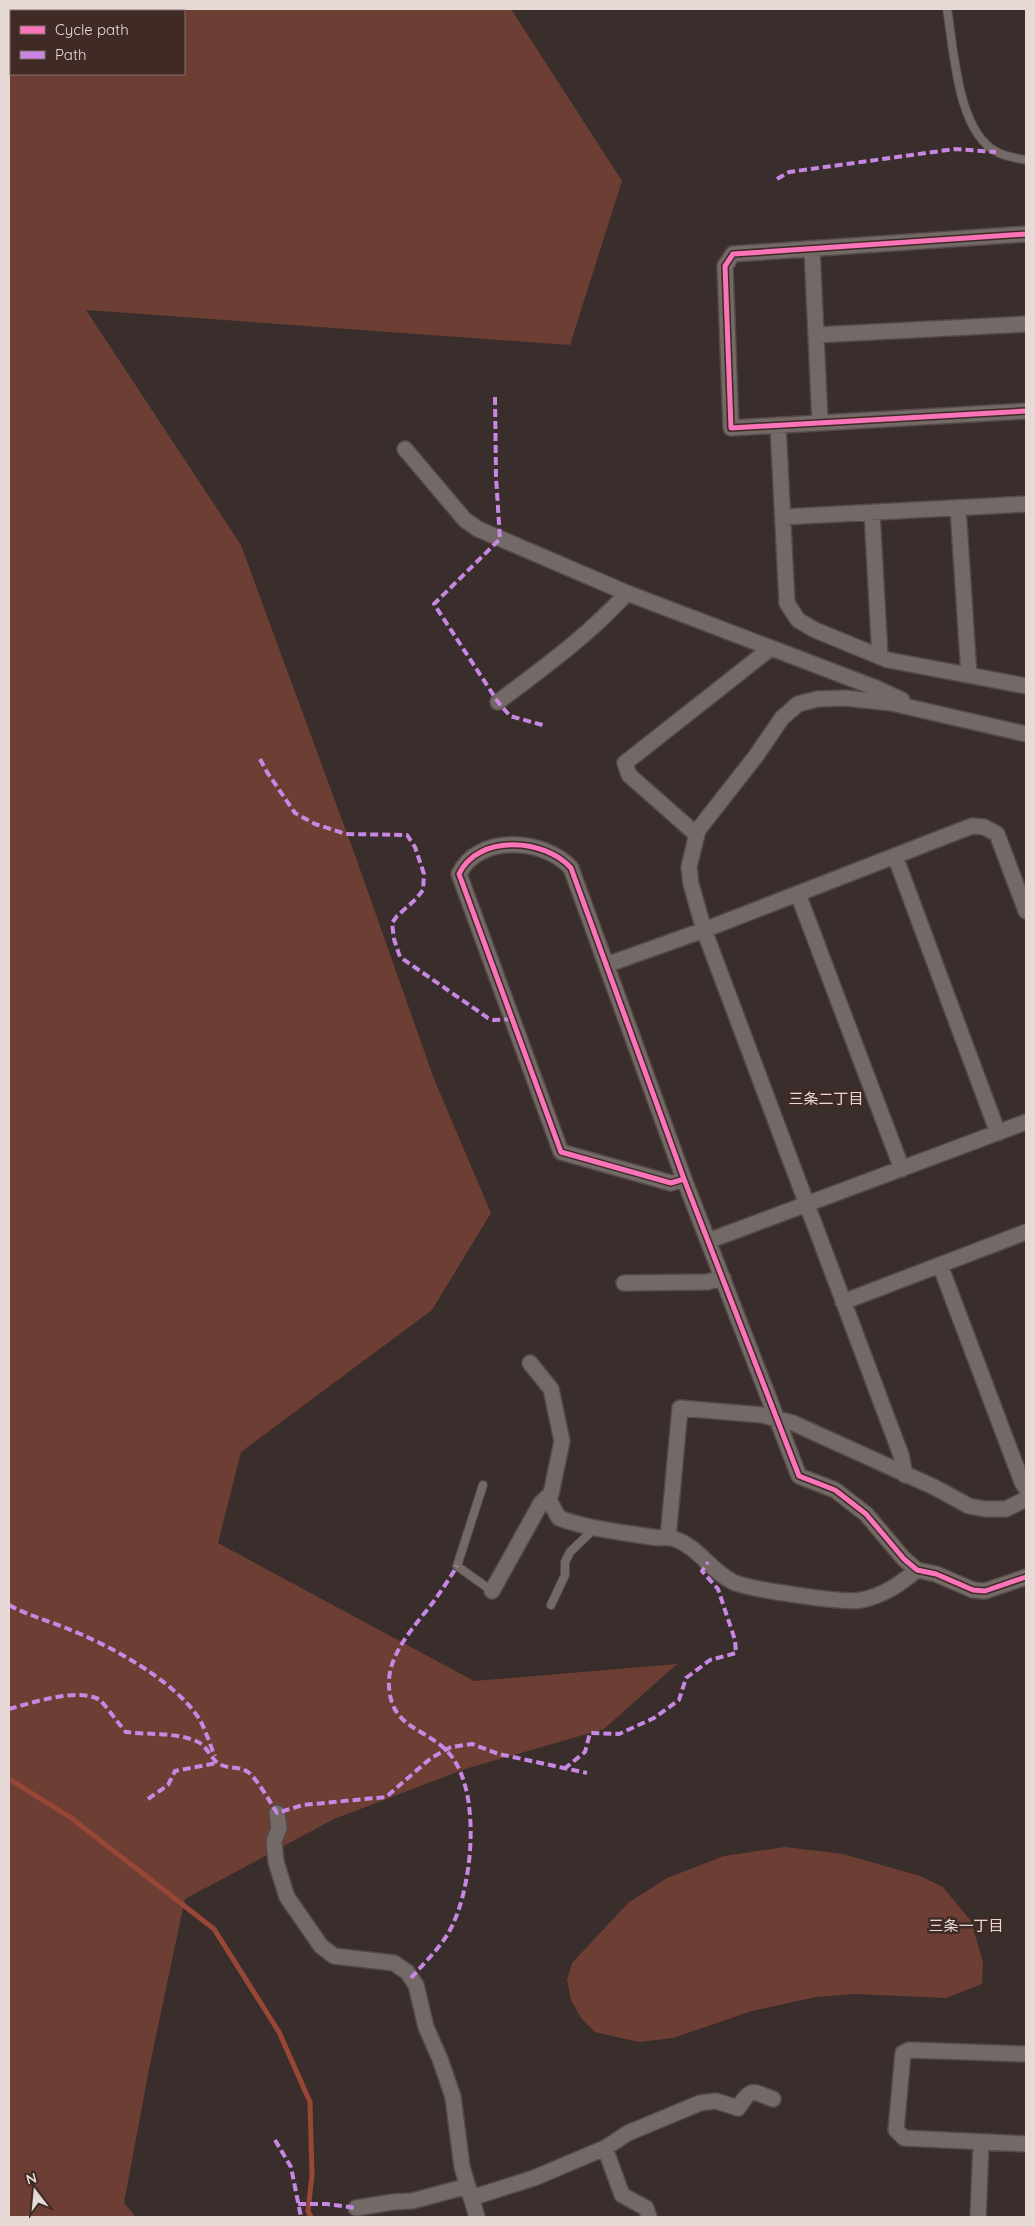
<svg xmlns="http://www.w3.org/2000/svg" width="1035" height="2226" font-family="Quicksand,'Noto Sans JP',sans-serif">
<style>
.green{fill:#6d3e33;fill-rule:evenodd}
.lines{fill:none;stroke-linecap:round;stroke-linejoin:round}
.stream{stroke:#984736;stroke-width:5}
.lane-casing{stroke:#544947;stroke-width:10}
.street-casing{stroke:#544947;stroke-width:18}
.lane{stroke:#736a67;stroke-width:8}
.street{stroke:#736a67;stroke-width:15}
.quiet{stroke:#c787e3;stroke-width:4;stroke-dasharray:8 4;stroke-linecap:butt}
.cycleway-casing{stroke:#3f2a25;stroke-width:8}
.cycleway{stroke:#fb73b8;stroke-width:5}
.labels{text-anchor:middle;stroke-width:5;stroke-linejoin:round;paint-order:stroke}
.neighbourhood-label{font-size:15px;fill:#e7d9d6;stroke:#3f2a25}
</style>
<rect width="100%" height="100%" fill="#392e2b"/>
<path class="green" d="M9,9H511L622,181L570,345L86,310L241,545L356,858L434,1079L491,1213L432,1310L241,1452L218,1543L474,1681L677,1664L604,1729L465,1769L334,1819L185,1899L150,2064L124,2203L136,2217H9ZM11,11H184V74H11Z
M785,1847L843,1854L920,1876L943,1887L971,1921L983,1962L982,1984L946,1998L855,1994L816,1997L752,2011L673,2038L639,2042L595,2032L581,2018L571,2000L567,1980L572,1963L628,1903L667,1878L724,1856Z"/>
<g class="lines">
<path class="stream" d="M9,1779L70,1817L214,1929L279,2032L310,2102L312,2175L308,2211L311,2217"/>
<g class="lane-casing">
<path id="lane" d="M947,9C954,49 957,132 997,152C1006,157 1016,158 1026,160
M483,1485L457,1566L492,1591
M551,1605L565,1575V1562L570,1552L595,1528"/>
</g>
<g class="street-casing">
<path id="street" d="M1026,234L733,254L725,266L731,428L1026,411
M812,249L820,422
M816,335L1026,324
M778,425L787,603L798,620L815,630L888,660L1026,686
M405,449L465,520L478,529L627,593L876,688L902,700
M958,508L969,675
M872,513L880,657
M783,517L1026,504
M498,702C543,668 589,635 627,593
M697,835L629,775L625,763L771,648
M895,856L998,1133
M798,894L902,1169
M606,965L704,930L972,826L984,827L997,834L1026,911
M684,1179L671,1183L561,1152L459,874C478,834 544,838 571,868L684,1179L799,1476L835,1490L866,1514L904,1559L917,1570L936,1574L973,1590L985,1591L1026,1577
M708,1241L1026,1122
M940,1265L1022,1482L1026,1488
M624,1283L707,1282L723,1278
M843,1302L1026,1232
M905,1475L901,1455L704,930L691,884L689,867L698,830L756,756L782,718L798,704L817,699L845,698L891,703L1026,734
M547,1497L559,1518C588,1529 621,1532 652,1537C659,1539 668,1536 675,1539C698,1547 711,1571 733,1582C748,1589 846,1604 861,1600C883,1596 900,1584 917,1570
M668,1538L680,1408L762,1415L793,1423L934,1487L969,1506L985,1509H1006L1026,1499
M492,1591L541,1503L551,1494L562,1441L551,1389L530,1363
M277,1813L279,1828L274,1841L276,1862L287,1897L321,1946L334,1956L394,1963L407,1972L416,1985L426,2027L440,2059L453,2097L462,2167L477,2217
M1026,2054L909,2050L903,2053L896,2130L904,2138L1026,2144
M605,2148L622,2195L646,2208L649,2217
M471,2198L534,2178L605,2148L628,2133L700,2103L716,2101L738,2108C752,2087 751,2091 773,2099
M356,2208L393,2202L412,2201L468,2186
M978,2217L981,2143"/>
</g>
<use href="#lane" class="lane"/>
<use href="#street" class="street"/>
<path class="quiet" d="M777,179L789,172L955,149L996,152
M495,397L496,477L500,539L434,604L498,702L510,716L546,726
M260,759L267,772L295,813L315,824L346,834L407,835L415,847L424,874L423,890L416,899L397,916L392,923L394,939L400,957L488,1018L494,1020L512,1019
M9,1605C27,1615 46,1620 66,1628C109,1645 175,1680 200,1720C206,1731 210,1745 215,1756
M9,1709C31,1703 78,1687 100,1700C103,1702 121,1727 126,1732C148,1735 178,1732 198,1742C207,1746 211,1759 219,1764C228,1769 239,1766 248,1772C258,1780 270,1802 277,1813L303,1805L386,1797L431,1758L451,1747L472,1744L499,1754L587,1773
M564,1769L585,1752L590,1733L619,1734L654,1718L679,1700L686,1678L710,1660L736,1653L735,1640L718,1589L702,1571L708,1562
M148,1799L168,1785L175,1771L217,1763
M411,1978C425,1962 442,1946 451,1928C473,1886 483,1786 446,1750C422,1727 391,1727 389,1686C387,1654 416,1625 434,1601C442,1590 450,1578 457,1566
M275,2140L291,2167L301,2217
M298,2204H327L356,2208"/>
<g class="cycleway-casing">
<path id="cycleway" d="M1026,234L733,254L725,266L731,428L1026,411
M684,1179L671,1183L561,1152L459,874C478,834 544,838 571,868L684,1179L799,1476L835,1490L866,1514L904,1559L917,1570L936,1574L973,1590L985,1591L1026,1577"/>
</g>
<use href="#cycleway" class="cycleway"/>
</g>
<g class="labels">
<g class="neighbourhood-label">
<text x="826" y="1104">三条二丁目</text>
<text x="966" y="1931">三条一丁目</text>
</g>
</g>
<rect width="1035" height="2226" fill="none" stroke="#e7d9d6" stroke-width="20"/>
<rect x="10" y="10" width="175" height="65" fill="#3f2a25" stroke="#82706c"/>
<rect x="20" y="26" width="25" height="8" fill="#fb73b8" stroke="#82706c"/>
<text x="55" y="35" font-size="15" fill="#e7d9d6">Cycle path</text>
<rect x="20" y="51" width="25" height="8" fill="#c787e3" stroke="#82706c"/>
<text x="55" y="60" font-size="15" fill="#e7d9d6">Path</text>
<g transform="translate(35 2191) rotate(344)" stroke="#3f2a25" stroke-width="4" paint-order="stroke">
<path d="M0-4L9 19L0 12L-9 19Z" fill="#e7d9d6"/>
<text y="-8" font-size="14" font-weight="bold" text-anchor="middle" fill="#e7d9d6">N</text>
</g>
</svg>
